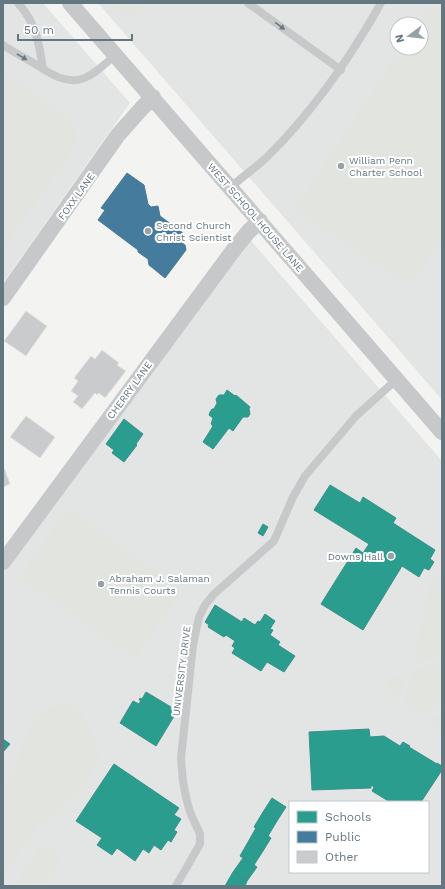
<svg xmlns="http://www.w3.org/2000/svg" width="445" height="889" font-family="'Work Sans',sans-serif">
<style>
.built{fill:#e3e5e4;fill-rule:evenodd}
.green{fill:#e2e5df}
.schools{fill:#2a9d8f;stroke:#3b918a}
.public{fill:#457b9d;stroke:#4e7a94}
.building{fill:#cacbcc;stroke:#e2e2e1}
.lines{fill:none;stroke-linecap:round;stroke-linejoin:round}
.service{stroke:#c7c8c9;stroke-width:8}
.minor{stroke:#c7c8c9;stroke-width:16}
.oneway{fill:#697a84}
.poi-dot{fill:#96a2a8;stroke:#fff;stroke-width:1.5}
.labels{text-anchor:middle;stroke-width:4;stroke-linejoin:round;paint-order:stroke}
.poi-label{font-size:10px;fill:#647680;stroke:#fff;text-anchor:start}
.street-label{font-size:10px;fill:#647680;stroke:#fff}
</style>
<rect width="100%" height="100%" fill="#f3f3f1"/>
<path class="built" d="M3,3H43L130,103L3,283Z
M98,3H442V400L399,350ZM397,24H421V48H397Z
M246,235L442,461V886H3V565ZM290,802H428V872H290Z"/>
<path class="green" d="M111,3H149L128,22Z
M429,6L442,15V241L411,287L294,209L401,48H421V24H417Z
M3,71L74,122L77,144L3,250Z
M67,508L183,590L135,659L19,577Z
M433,576L442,582V656L418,663L415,661L413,658L423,621L425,604Z
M442,660V702L431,704L430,708V711L415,714L404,703L411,671Z
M405,673C406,680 403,694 398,699L384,681Z
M65,700L81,712L90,728L98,748V763L90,778L52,821L40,824L30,837L3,879V785L14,775L22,740L31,725L42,712Z
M442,714V733L422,719Z
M41,844L62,858L44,886H14Z"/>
<path class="schools" d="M227,390L235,396L236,395L250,407L249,409L250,414L248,417H243L233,431L229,428L213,449L203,442L213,426L211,424L213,418L209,415L210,412L212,409H214L217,403L216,399L219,395H224Z
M124,419L143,434L136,444L137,445L124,462L112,453L114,450L106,444Z
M330,485L360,503L363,497L396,518L393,523L435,550L430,559L434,562L429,570L424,568L419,577L402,566L363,630L321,604L356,548L363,553L369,544L314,510Z
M263,524L268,527L263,536L258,533Z
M215,605L242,622L244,618L255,625L258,621L260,622L265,614L275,621L270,629L273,630L270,635L280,642L278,645L295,656L284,672L267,662L261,671L232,653L235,648L232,646L235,641L226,635L224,637L208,627L209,625L205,622Z
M146,692L171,707L170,709L176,713L156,746L120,723L133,701L139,704L141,700H139L140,698L142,699Z
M369,729L370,737L384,736L400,746L403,742L410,746L409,747L437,764V763L442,766V770L421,802H390L372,791L374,787L371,785V788L312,790L309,732Z
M3,739L10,744L3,752Z
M114,764L179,808L174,815L181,819L174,830L177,832L171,842L168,840L161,850L154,845L149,853L143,849L135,861L117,848L112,855L97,845L102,838L76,821Z
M272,798L286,807L277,821L263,812Z
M263,812L277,821L268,836L254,827Z
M256,828L271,838L263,851L248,842Z
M248,842L263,851L254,865L240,856Z
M243,858L257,867L247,881L233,872Z
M233,872L247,881L245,886H225Z"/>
<path class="public" d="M127,173L144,185L148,204L151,207L158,206L160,216L183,233L178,240L185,245L186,250L165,278L149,265L148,259L138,252V250L98,220L105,210L101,208Z"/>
<path class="building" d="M26,311L47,326L26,356L4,341Z
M102,350L119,363L117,365L126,371L105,398L99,393L97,395L95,393L82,409L73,402L78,396L71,391L78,381L74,378L91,356L95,359Z
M26,416L55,437L40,458L10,437Z
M3,465L10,484L3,487Z"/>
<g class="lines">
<path class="service" d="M18,3C36,23 39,42 43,69
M248,3L341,70
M3,45C16,54 30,60 43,69C76,91 90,78 116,54
M231,187C242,177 255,168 266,158C313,112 349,60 381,3
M176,886L200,844V834L190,812L186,797L183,782L181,758L193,645L199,617L205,605L214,594L274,541L293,497L305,476L356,416L396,380"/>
<path class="minor" d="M70,3L442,432
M3,298L118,135L142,108L153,97
M3,562L235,248L249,231L260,221"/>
</g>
<defs><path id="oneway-solid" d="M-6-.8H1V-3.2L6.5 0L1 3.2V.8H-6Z"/></defs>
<g class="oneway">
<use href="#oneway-solid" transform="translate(280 26) rotate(36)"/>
<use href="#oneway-solid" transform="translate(22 57) rotate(31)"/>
</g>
<g class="poi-dot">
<circle cx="341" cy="166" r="4"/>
<circle cx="148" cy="231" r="4"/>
<circle cx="391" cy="556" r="4"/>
<circle cx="101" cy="584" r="4"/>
</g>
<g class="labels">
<g class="poi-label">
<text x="349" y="164">William Penn<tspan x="349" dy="12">Charter School</tspan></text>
<text x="156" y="229">Second Church<tspan x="156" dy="12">Christ Scientist</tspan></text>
<text x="383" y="560" text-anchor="end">Downs Hall</text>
<text x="109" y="582">Abraham J. Salaman<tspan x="109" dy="12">Tennis Courts</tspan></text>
</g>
<g class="street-label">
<text transform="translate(76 196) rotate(-54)" y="4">FOXX LANE</text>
<text transform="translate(256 217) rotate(49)" y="4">WEST SCHOOL HOUSE LANE</text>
<text transform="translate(129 390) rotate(-54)" y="4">CHERRY LANE</text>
<text transform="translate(181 671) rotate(-83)" y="4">UNIVERSITY DRIVE</text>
</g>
</g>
<rect width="445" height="889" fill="none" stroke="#647680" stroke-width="8"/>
<rect x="289" y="801" width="140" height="72" fill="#ffffff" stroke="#c1c8cc"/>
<rect x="297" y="811" width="20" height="12" fill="#2a9d8f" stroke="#c1c8cc"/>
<text x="325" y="821" font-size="12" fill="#647680">Schools</text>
<rect x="297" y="831" width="20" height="12" fill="#457b9d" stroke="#c1c8cc"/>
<text x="325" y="841" font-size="12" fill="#647680">Public</text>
<rect x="297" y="851" width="20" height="12" fill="#cacbcc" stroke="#c1c8cc"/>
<text x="325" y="861" font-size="12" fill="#647680">Other</text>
<g transform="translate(409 36) rotate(255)"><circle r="19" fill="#ffffff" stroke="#c1c8cc"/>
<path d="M0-3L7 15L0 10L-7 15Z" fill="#96a2a8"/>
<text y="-6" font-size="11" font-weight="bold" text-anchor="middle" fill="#647680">N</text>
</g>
<path d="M18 34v6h114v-6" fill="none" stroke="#647680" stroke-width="2"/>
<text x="24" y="34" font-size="12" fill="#647680" stroke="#ffffff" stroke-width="3" paint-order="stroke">50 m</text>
</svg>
